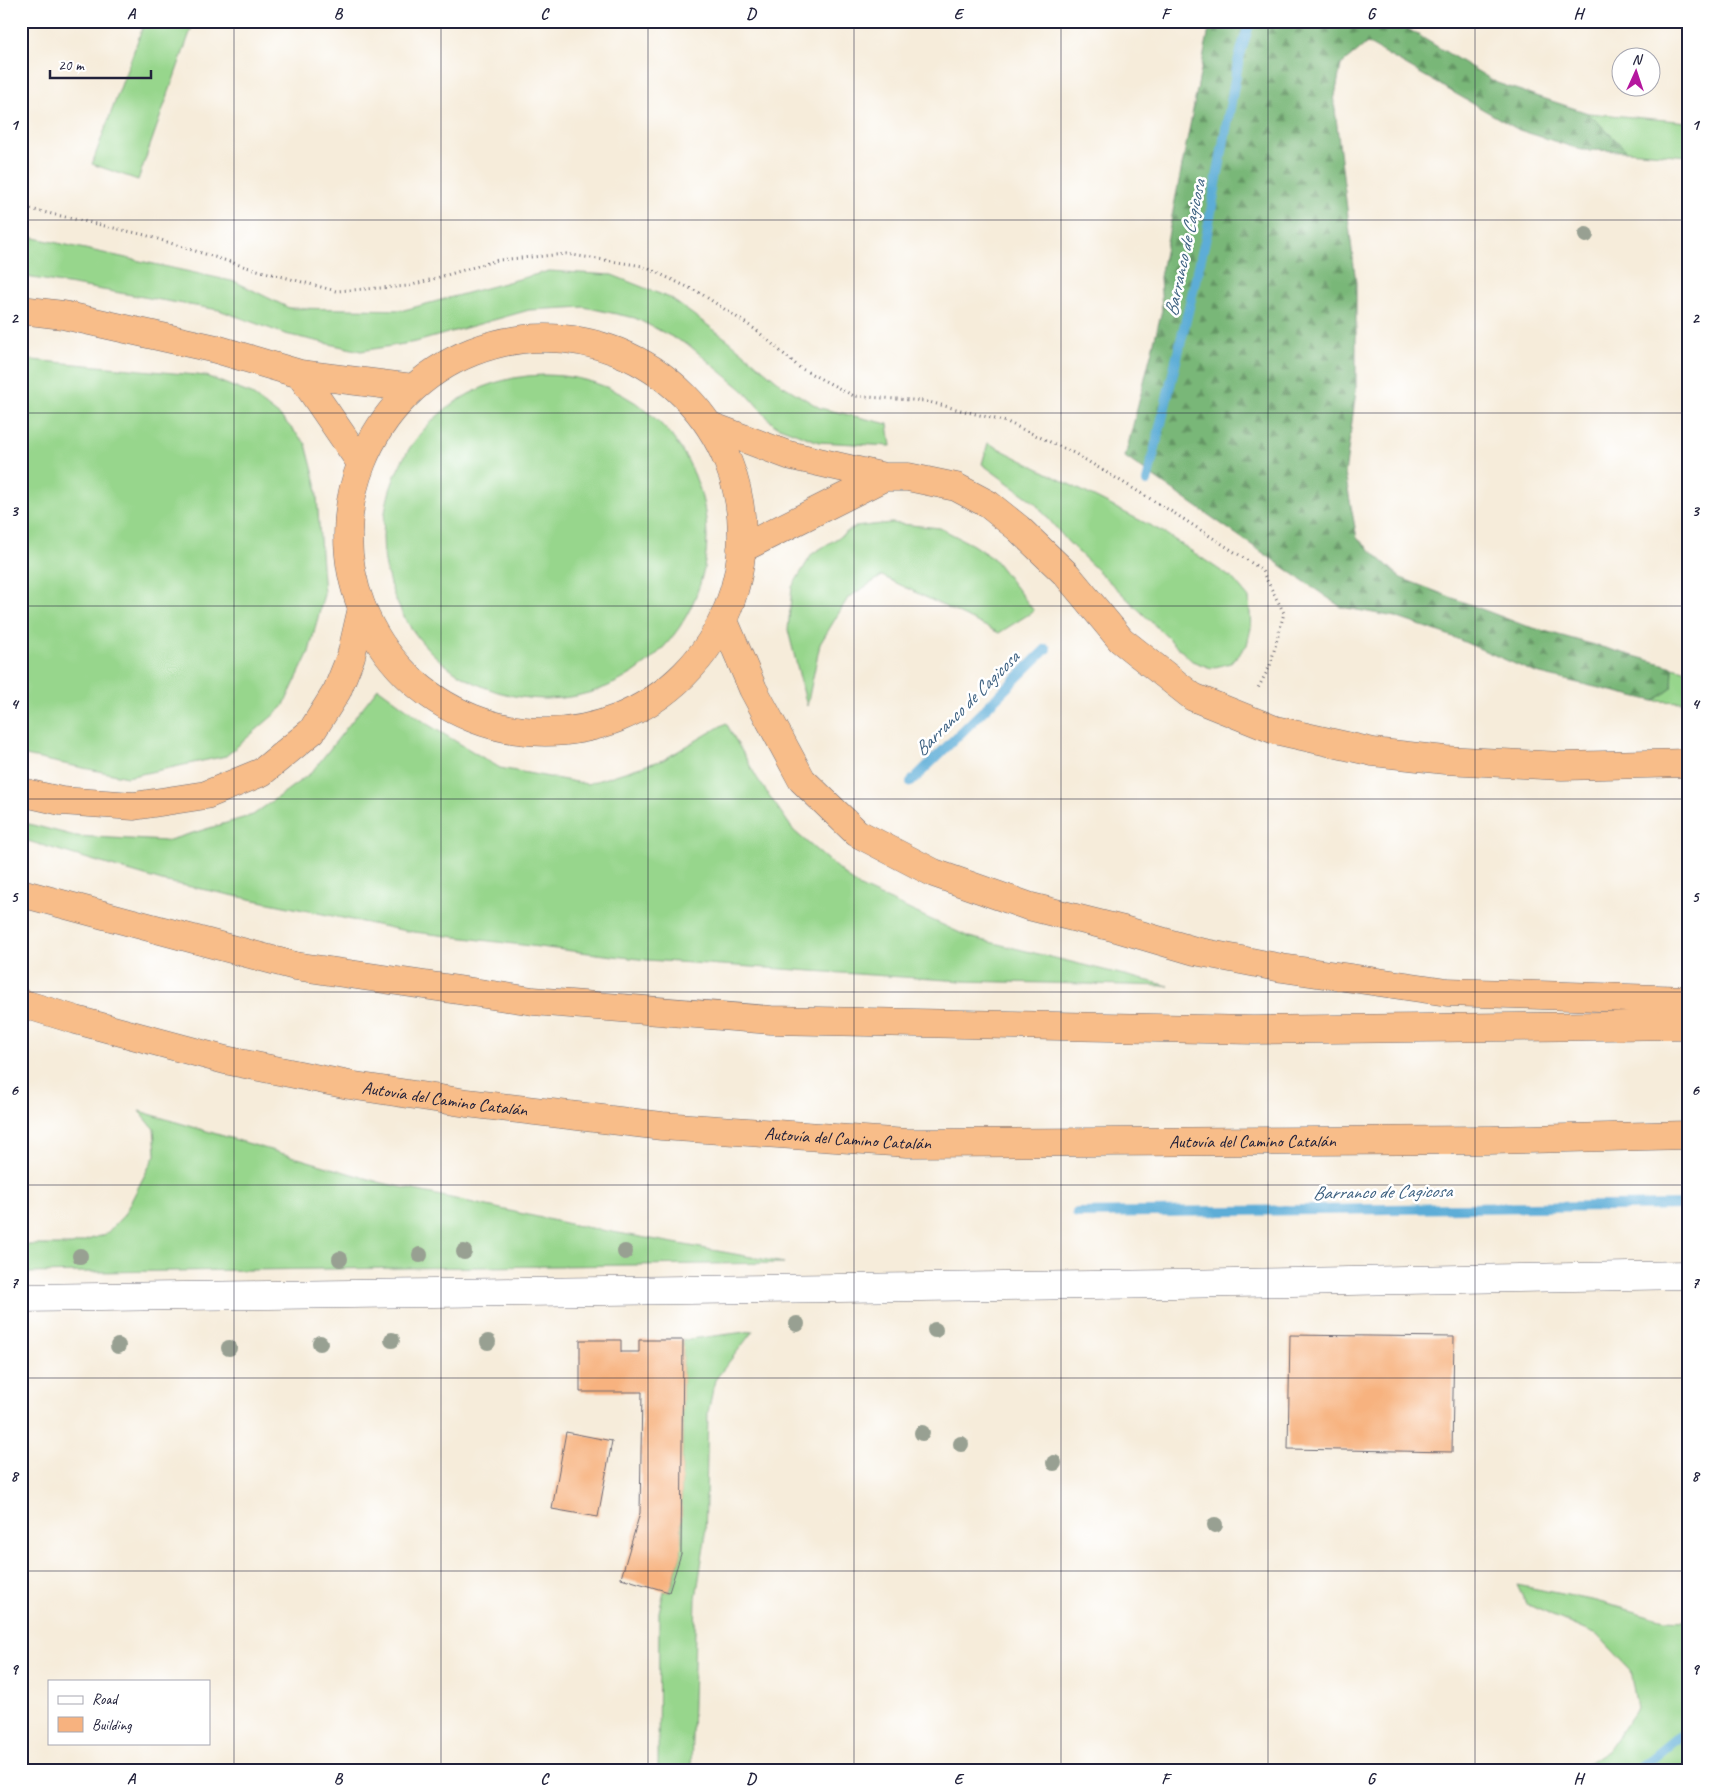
<svg xmlns="http://www.w3.org/2000/svg" width="1709" height="1792" font-family="Caveat,sans-serif">
<style>
.grass{fill:#97d68c;stroke:#5c7c64}
.forest{fill:url(#forest-firs);stroke:#4e6c5a}
.lines{fill:none;stroke-linecap:round;stroke-linejoin:round}
.stream{stroke:#5dadd7;stroke-width:10}
.building{fill:#f7b27f}
.tertiary-casing{stroke:#6c6973;stroke-width:29}
.trunk-casing{stroke:#6c6973;stroke-width:29}
.motorway-casing{stroke:#6c6973;stroke-width:29}
.path{stroke:#6c6973;stroke-width:3;stroke-dasharray:1 4;stroke-linecap:butt}
.tertiary{stroke:#fff;stroke-width:28}
.trunk{stroke:#f8bd89;stroke-width:28}
.motorway{stroke:#f8bd89;stroke-width:28}
.tree{fill:#98a092}
.grid{fill:none;stroke:#22223b;stroke-width:1;stroke-opacity:0.55}
.labels{text-anchor:middle;stroke-width:5;stroke-linejoin:round;paint-order:stroke}
.street-label{font-size:18px;fill:#22223b;stroke:#fff}
.water-label{font-size:19px;font-style:italic;fill:#3d6181;stroke:#fff}
.neatline{fill:none;stroke:#22223b;stroke-width:2}
.grid-label{font-size:16px;text-anchor:middle;font-weight:bold;fill:#22223b}
</style>
<defs>
<pattern id="forest-firs" width="22" height="20" patternUnits="userSpaceOnUse" patternTransform="scale(1.25)"><rect width="22" height="20" fill="#79b778"/><path d="M5 1l3.5 6h-7zM16 11l3.5 6h-7z" fill="#639464"/></pattern>
</defs>
<rect width="100%" height="100%" fill="#fff"/>
<filter id="ink" filterUnits="userSpaceOnUse"><feTurbulence type="fractalNoise" baseFrequency=".02" numOctaves="2"/><feDisplacementMap in="SourceGraphic" scale="10" xChannelSelector="R" yChannelSelector="G"/><feConvolveMatrix kernelMatrix="1 2 1 2 8 2 1 2 1" color-interpolation-filters="sRGB"/></filter>
<filter id="wash" filterUnits="userSpaceOnUse"><feTurbulence type="fractalNoise" baseFrequency=".0096" numOctaves="4" result="noise"/><feDisplacementMap in="SourceGraphic" scale="20" xChannelSelector="R" yChannelSelector="G"/><feGaussianBlur stdDeviation="1.12" result="paint"/><feColorMatrix in="noise" values="0 0 0 0 0 0 0 0 0 0 0 0 0 0 0 0 0 1.4 0 .05"/><feComposite in="paint" operator="in"/></filter>
<g filter="url(#wash)">
<rect width="100%" height="100%" fill="#f6ecda"/>
<path class="grass" d="M145,21H194L138,180L92,164Z
M1588,113L1688,122V156L1627,151Z
M21,235L236,282L289,308L404,310L549,271L612,275L670,298L728,340L782,385L820,408L888,424L891,446L819,442L774,425L745,392L690,346L635,318L584,307L529,310L416,342L361,351L285,334L219,310L21,276Z
M21,359L206,376L251,394L281,417L306,444L316,483L324,594L309,652L283,707L226,756L127,777L21,755Z
M383 537a162 162 0 1 1 324 0a162 162 0 1 1-324 0Z
M988,443L1163,532L1233,579L1249,598L1251,628L1247,645L1231,663L1211,668L1192,661L1069,543L1034,502L982,464Z
M891,523L940,528L973,545L994,559L1034,611L999,633L882,576L848,598L820,644L807,706L788,630L792,587L812,554L855,527Z
M1673,667L1688,671V702L1654,701L1672,688Z
M378,688L427,724L500,768L587,784L663,760L726,723L757,778L794,831L858,886L969,937L1169,986L962,981L647,960L406,931L162,881L21,839V822L75,836L166,841L253,815L311,773Z
M139,1111L382,1183L574,1225L784,1263L21,1273V1245H72L106,1234L124,1215L156,1153L154,1129Z
M753,1331L715,1380L708,1412L705,1540L696,1598L691,1771H658L659,1612L664,1591L670,1592L681,1554L683,1340Z
M1517,1585L1596,1601L1664,1620L1688,1621V1764L1677,1771H1575L1607,1751L1637,1708L1630,1670L1597,1635L1526,1604Z"/>
<path class="forest" d="M1213,21H1395L1497,83L1588,113L1627,151L1582,150L1519,130L1367,43L1341,65L1334,101L1356,283V391L1345,474L1357,538L1401,578L1523,625L1673,667L1672,688L1654,701L1536,673L1448,635L1395,617L1341,607L1125,457L1162,310L1160,277L1208,34Z"/>
<g class="lines">
<path class="stream" d="M1147,481L1207,233L1239,58L1250,21
M911,782L1046,649
M1077,1213L1688,1205
M1636,1771L1674,1740L1688,1731"/>
</g>
<g id="blocks">
<path class="building" d="M1290,1335L1454,1337L1452,1452L1288,1449Z
M580,1340H621V1352H639V1340H683L681,1554L669,1592L621,1578L640,1513L642,1392H580Z
M566,1432L612,1441L598,1517L552,1509Z"/>
</g>
</g>
<g filter="url(#ink)">
<use href="#blocks" fill-opacity="0" stroke="#6c6973" stroke-width="1"/>
<g class="lines">
<g class="tertiary-casing">
<path id="tertiary" d="M21,1298L1174,1284L1688,1275"/>
</g>
<g class="trunk-casing">
<path id="trunk" d="M21,310L63,315L216,349L300,374L413,388
M348 535a197 197 0 1 1 394 0a197 197 0 1 1-394 0Z
M300,374L361,463
M711,426L788,455L884,477H908L956,487L988,504L1018,528L1066,574L1121,640L1193,697L1275,730L1373,752L1445,760L1562,766L1688,763
M741,549L884,477"/>
</g>
<g class="motorway-casing">
<g id="motorway">
<path d="M724,621L753,689L802,780L857,833L934,873L1028,906L1120,929L1195,951L1282,968L1447,992L1688,1000"/>
<path d="M21,792L61,801L134,806L206,795L262,772L312,731L337,691L351,656L362,608"/>
<path d="M21,893L295,966L533,1001L771,1020L1253,1030L1688,1025"/>
<path id="s1" d="M21,1003L76,1020L225,1060L349,1085L467,1103L662,1126L907,1143L1490,1140L1688,1135"/>
</g>
</g>
<path class="path" d="M21,207L145,235L246,267L336,291L409,286L498,260L566,254L643,266L700,293L756,330L800,368L854,396L925,401L1007,422L1074,453L1174,513L1261,569L1284,613L1270,666L1257,690"/>
<use href="#tertiary" class="tertiary"/>
<use href="#trunk" class="trunk"/>
<use href="#motorway" class="motorway"/>
</g>
<g class="tree">
<circle cx="1586" cy="235" r="8"/>
<circle cx="464" cy="1252" r="8"/>
<circle cx="625" cy="1252" r="8"/>
<circle cx="420" cy="1255" r="8"/>
<circle cx="80" cy="1256" r="8"/>
<circle cx="340" cy="1259" r="8"/>
<circle cx="797" cy="1324" r="8"/>
<circle cx="935" cy="1330" r="8"/>
<circle cx="392" cy="1340" r="8"/>
<circle cx="488" cy="1342" r="8"/>
<circle cx="320" cy="1343" r="8"/>
<circle cx="118" cy="1346" r="8"/>
<circle cx="229" cy="1348" r="8"/>
<circle cx="922" cy="1433" r="8"/>
<circle cx="961" cy="1444" r="8"/>
<circle cx="1054" cy="1463" r="8"/>
<circle cx="1215" cy="1525" r="8"/>
</g>
</g>
<path class="grid" d="M234,21V1771M441,21V1771M648,21V1771M854,21V1771M1061,21V1771M1268,21V1771M1475,21V1771M21,220H1688M21,413H1688M21,606H1688M21,799H1688M21,992H1688M21,1185H1688M21,1378H1688M21,1571H1688"/>
<g class="labels">
<g class="street-label">
<text dy="6" stroke="none"><textPath href="#s1" startOffset="435">Autovía del Camino Catalán</textPath></text>
<text dy="6" stroke="none"><textPath href="#s1" startOffset="840">Autovía del Camino Catalán</textPath></text>
<text dy="6" stroke="none"><textPath href="#s1" startOffset="1245">Autovía del Camino Catalán</textPath></text>
</g>
<g class="water-label">
<text transform="translate(1184 248) rotate(-78)" y="7">Barranco de Cagicosa</text>
<text transform="translate(966 703) rotate(-45)" y="7">Barranco de Cagicosa</text>
<text transform="translate(1382 1191) rotate(-1)" y="7">Barranco de Cagicosa</text>
</g>
</g>
<rect width="1709" height="1792" fill="none" stroke="#fff" stroke-width="55"/>
<rect x="48" y="1680" width="162" height="65" fill="#ffffff" stroke="#a7a7b1"/>
<rect x="58" y="1696" width="25" height="8" fill="#ffffff" stroke="#a7a7b1"/>
<text x="92" y="1704" font-size="15" fill="#22223b">Road</text>
<rect x="58" y="1717" width="25" height="15" fill="#f7b27f" stroke="#a7a7b1"/>
<text x="92" y="1730" font-size="15" fill="#22223b">Building</text>
<g transform="translate(1636 72) rotate(3)"><circle r="24" fill="#ffffff" stroke="#a7a7b1"/>
<path d="M0-4L9 19L0 12L-9 19Z" fill="#b5179e"/>
<text y="-8" font-size="14" font-weight="bold" text-anchor="middle" fill="#22223b">N</text>
</g>
<path d="M50 70v8h101v-8" fill="none" stroke="#22223b" stroke-width="2.5"/>
<text x="58" y="70" font-size="15" fill="#22223b" stroke="#ffffff" stroke-width="4" paint-order="stroke">20 m</text>
<rect x="28" y="28" width="1654" height="1736" class="neatline"/>
<g class="grid-label">
<text x="131" y="19">A</text>
<text x="338" y="19">B</text>
<text x="544" y="19">C</text>
<text x="751" y="19">D</text>
<text x="958" y="19">E</text>
<text x="1165" y="19">F</text>
<text x="1371" y="19">G</text>
<text x="1578" y="19">H</text>
<text x="14" y="130">1</text>
<text x="1695" y="130">1</text>
<text x="14" y="323">2</text>
<text x="1695" y="323">2</text>
<text x="14" y="516">3</text>
<text x="1695" y="516">3</text>
<text x="14" y="709">4</text>
<text x="1695" y="709">4</text>
<text x="14" y="902">5</text>
<text x="1695" y="902">5</text>
<text x="14" y="1095">6</text>
<text x="1695" y="1095">6</text>
<text x="14" y="1288">7</text>
<text x="1695" y="1288">7</text>
<text x="14" y="1481">8</text>
<text x="1695" y="1481">8</text>
<text x="14" y="1674">9</text>
<text x="1695" y="1674">9</text>
<text x="131" y="1784">A</text>
<text x="338" y="1784">B</text>
<text x="544" y="1784">C</text>
<text x="751" y="1784">D</text>
<text x="958" y="1784">E</text>
<text x="1165" y="1784">F</text>
<text x="1371" y="1784">G</text>
<text x="1578" y="1784">H</text>
</g>
</svg>
